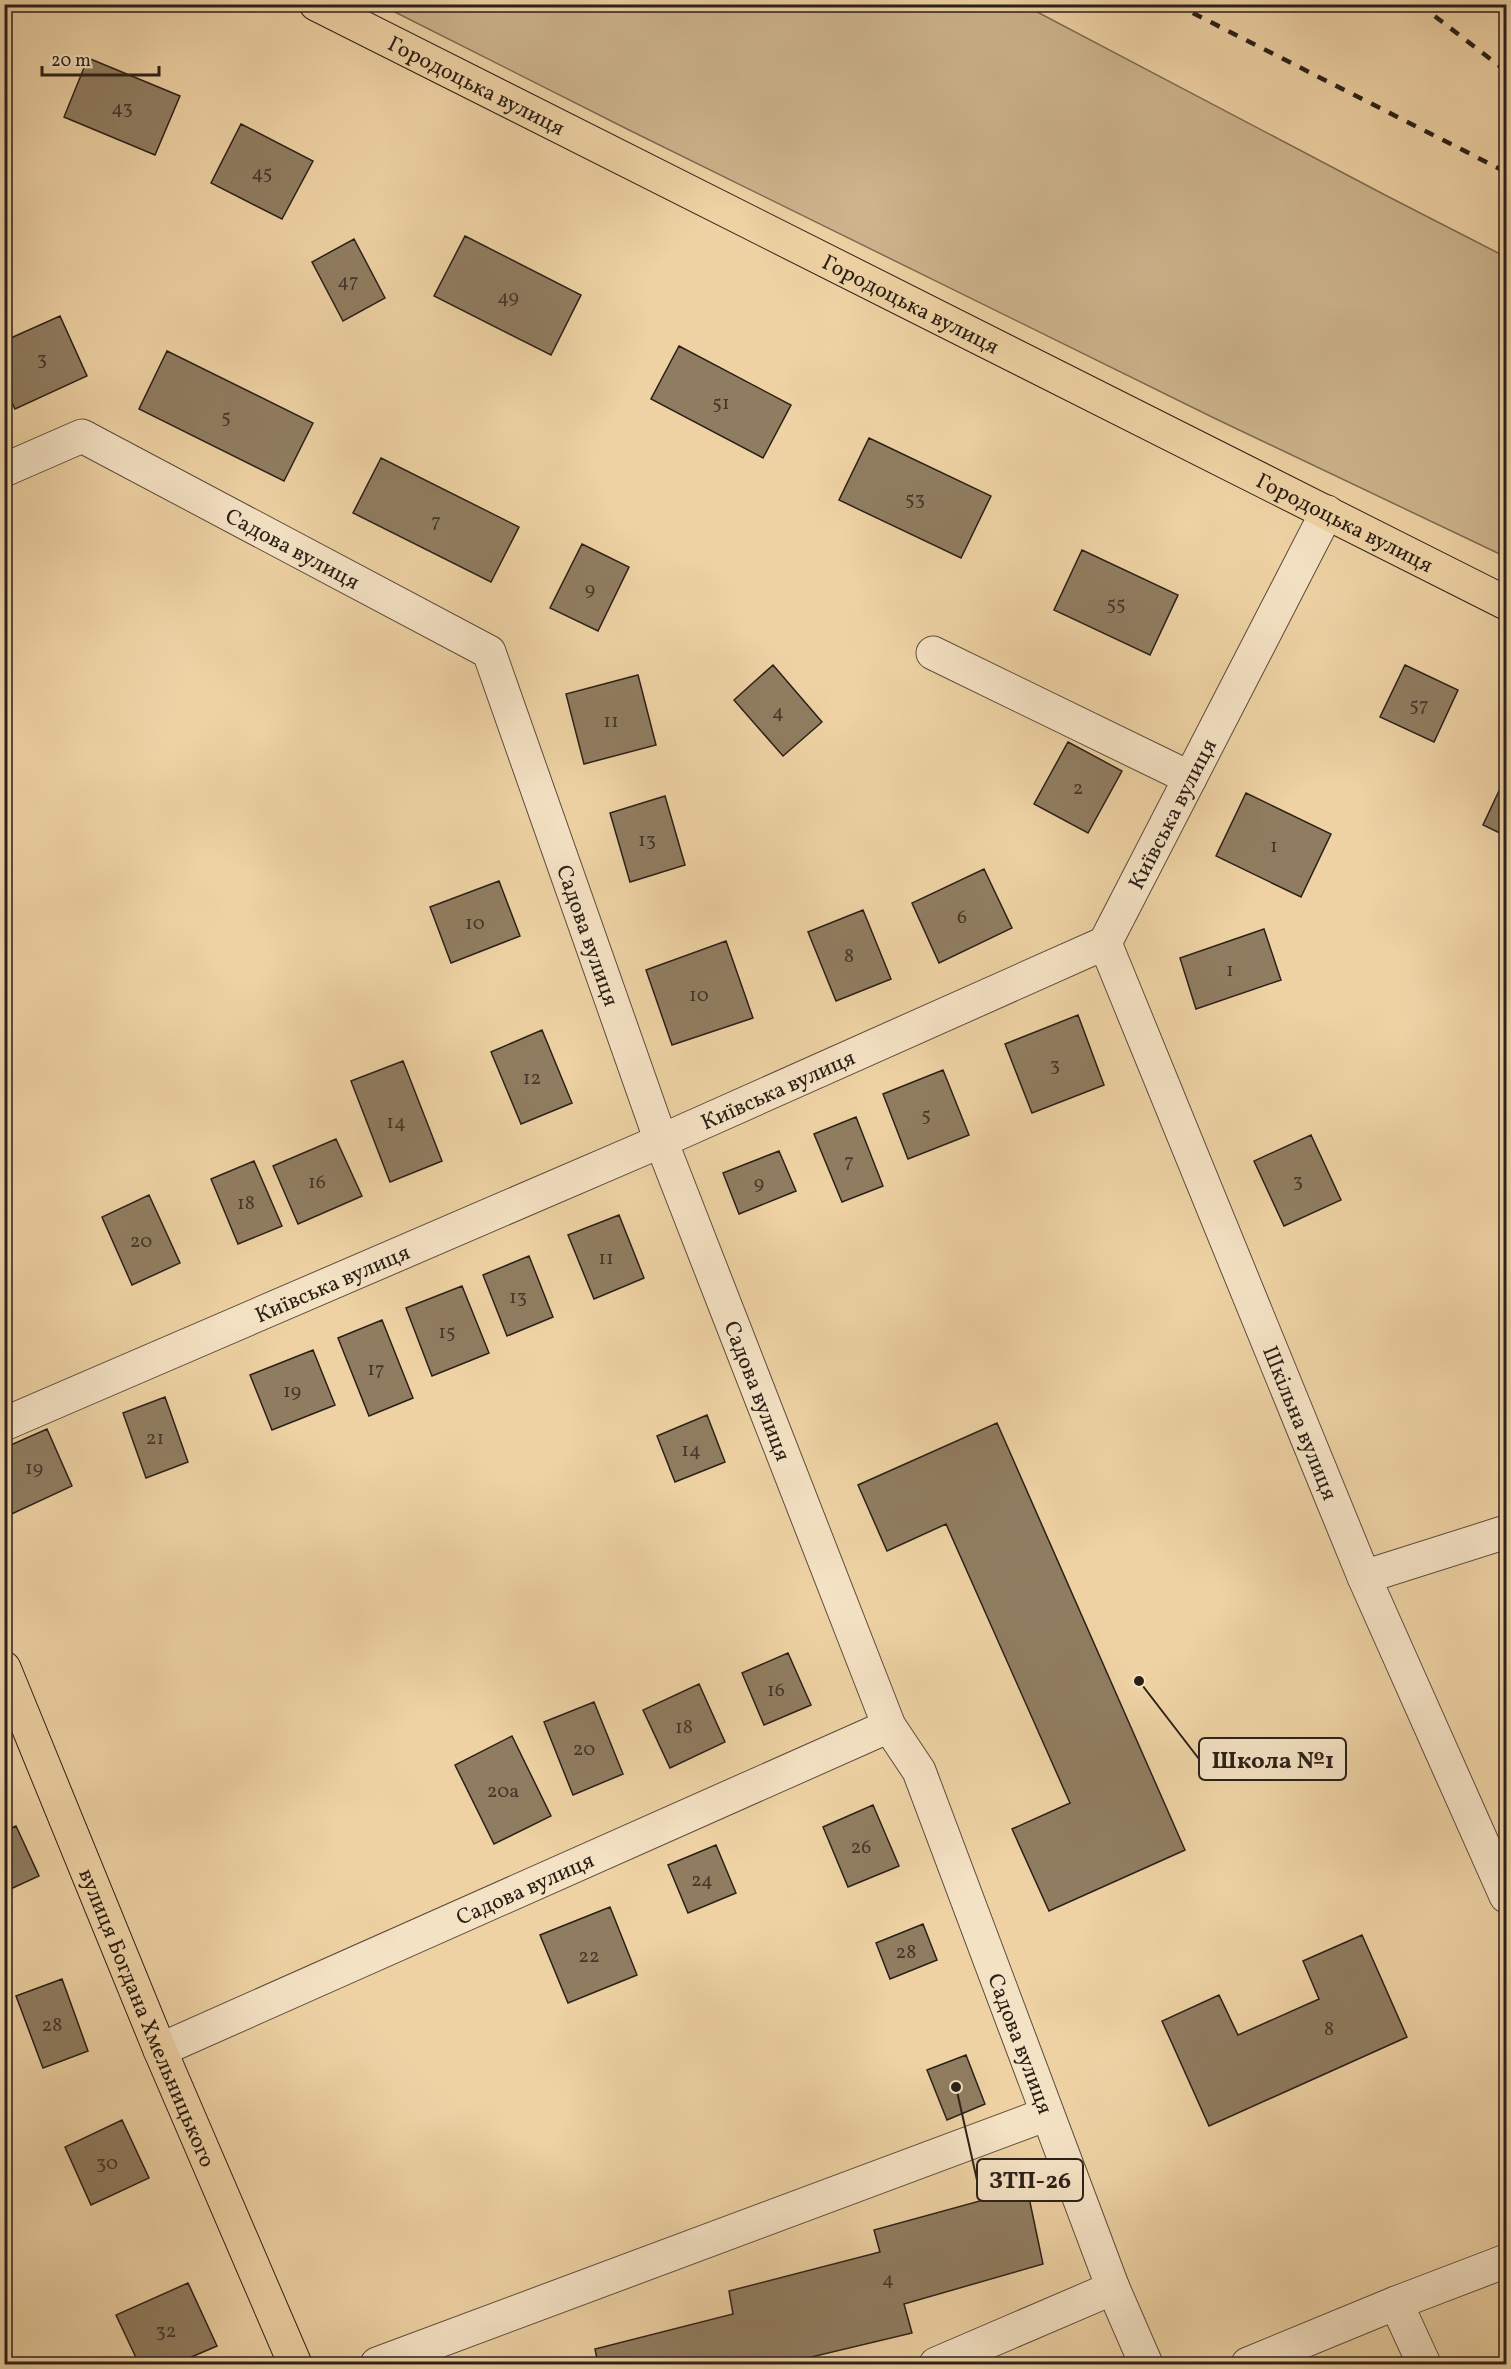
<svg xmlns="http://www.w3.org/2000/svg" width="1511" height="2369" font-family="Vollkorn,serif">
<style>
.green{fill:#cdb48c;stroke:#7c6a52;stroke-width:1.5}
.building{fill:#907d61;stroke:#2b2018;stroke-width:1.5}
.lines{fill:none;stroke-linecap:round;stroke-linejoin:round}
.minor-casing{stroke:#5c4c3b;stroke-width:35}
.major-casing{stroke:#2b2018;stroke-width:35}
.minor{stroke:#f4e2c4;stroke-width:33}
.major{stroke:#eed2a4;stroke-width:33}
.rail{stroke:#2b2018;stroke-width:4.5;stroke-dasharray:10 10;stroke-linecap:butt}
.labels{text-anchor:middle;stroke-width:4.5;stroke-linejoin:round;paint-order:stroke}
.number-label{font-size:20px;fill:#44372a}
.street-label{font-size:22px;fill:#2b2018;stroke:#f4e2c4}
.leader{fill:none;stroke:#2b2018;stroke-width:2}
.callout-dot{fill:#2b2018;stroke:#f4e2c4;stroke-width:2}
.callout{fill:#f4e2c4;stroke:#2b2018;stroke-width:2}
.callout-label{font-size:24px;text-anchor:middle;font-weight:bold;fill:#2b2018}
</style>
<rect width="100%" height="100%" fill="#eed2a4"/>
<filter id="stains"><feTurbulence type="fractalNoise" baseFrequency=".00333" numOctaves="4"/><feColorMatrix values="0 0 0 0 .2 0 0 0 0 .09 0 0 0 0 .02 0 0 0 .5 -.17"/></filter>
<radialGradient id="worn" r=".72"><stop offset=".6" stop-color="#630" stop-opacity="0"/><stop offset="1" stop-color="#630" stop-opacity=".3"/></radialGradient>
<path class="green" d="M381,5H1024L1387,196L1506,257V557L1214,418L629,130Z"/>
<path class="building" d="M88,58L180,96L155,155L64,117Z
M241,124L313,161L282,219L211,183Z
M465,236L581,295L551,355L434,296Z
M354,239L385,298L343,321L312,262Z
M60,316L87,376L15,409L4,386V341Z
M679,346L791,405L763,458L651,399Z
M167,351L313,423L284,481L139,409Z
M869,438L991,496L961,558L839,500Z
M381,458L519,527L491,582L353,513Z
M582,544L629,567L598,631L550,608Z
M1082,550L1178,595L1150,655L1054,610Z
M773,665L822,722L783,756L734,700Z
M1405,665L1458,690L1434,742L1380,717Z
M638,675L656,745L584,764L566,694Z
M1068,742L1122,771L1088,833L1034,804Z
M1506,776V836L1483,825Z
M1246,793L1331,834L1301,897L1216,856Z
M665,796L685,865L630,882L610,813Z
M984,869L1012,928L939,963L912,903Z
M499,881L520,936L451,963L430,907Z
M863,910L891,979L836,1001L808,932Z
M1264,929L1281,980L1196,1009L1180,958Z
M726,941L753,1018L672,1045L646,970Z
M1078,1015L1104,1085L1032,1113L1005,1044Z
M542,1030L572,1103L521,1124L491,1052Z
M403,1061L442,1161L390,1182L351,1081Z
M943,1070L969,1135L908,1159L883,1094Z
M856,1117L883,1186L842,1202L814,1134Z
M1311,1135L1341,1200L1284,1226L1254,1161Z
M336,1139L362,1196L298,1224L273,1166Z
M779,1151L796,1191L739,1214L723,1173Z
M254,1161L282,1226L238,1244L211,1179Z
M149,1195L180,1263L132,1285L102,1217Z
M619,1215L644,1278L594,1299L568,1235Z
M529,1256L553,1317L507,1336L483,1275Z
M462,1286L489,1353L432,1376L406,1308Z
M382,1320L413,1398L369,1416L338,1338Z
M313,1350L335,1405L272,1430L250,1375Z
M165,1397L188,1462L146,1478L123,1413Z
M707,1415L725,1462L675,1482L657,1436Z
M997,1423L1185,1850L1049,1911L1012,1829L1070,1803L946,1524L887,1551L858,1485Z
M47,1429L72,1486L5,1517L4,1448Z
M788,1653L811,1705L764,1725L742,1673Z
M699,1684L725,1742L670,1768L643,1710Z
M594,1702L623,1774L573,1795L544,1722Z
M512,1736L551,1816L494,1844L455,1765Z
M873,1805L899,1866L848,1887L823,1827Z
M16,1826L39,1876L4,1892V1831Z
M716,1845L736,1893L688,1913L668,1865Z
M610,1907L637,1975L568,2003L540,1935Z
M923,1924L937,1960L890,1979L876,1943Z
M1362,1935L1407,2037L1209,2126L1162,2021L1219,1995L1238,2035L1319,1999L1303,1961Z
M62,1979L88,2051L43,2068L16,1996Z
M966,2055L985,2104L947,2120L927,2070Z
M122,2120L149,2178L91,2205L65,2147Z
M1027,2188L1043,2264L904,2304L912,2333L782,2364H598L595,2349L733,2314L729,2291L880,2252L874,2230Z
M188,2283L217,2346L175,2364H139L116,2315Z"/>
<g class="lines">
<g class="minor-casing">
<g id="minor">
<path id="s1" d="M4,470L82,436L489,652L661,1141L889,1726L919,1771L1113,2288L1146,2364"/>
<path d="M933,653L1190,778"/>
<path id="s2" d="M1105,943L1364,1577L1506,1896"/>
<path id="s3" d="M4,1424L661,1141L1105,943L1327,512"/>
<path d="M1364,1577L1506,1532"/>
<path id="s4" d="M160,2050L889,1726"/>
<path d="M1396,2303L1424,2364"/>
<path d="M377,2364L1047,2114"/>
<path d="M936,2364L1113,2288"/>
<path d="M1248,2364L1396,2303L1506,2261"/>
</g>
</g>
<g class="major-casing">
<g id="major">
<path id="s5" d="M316,4L1506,603"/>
<path id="s6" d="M4,1668L160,2050L295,2364"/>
</g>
</g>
<use href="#minor" class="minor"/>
<use href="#major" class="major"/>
<path class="rail" d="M1175,4L1506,172
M1419,4L1506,71"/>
</g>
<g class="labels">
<g class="number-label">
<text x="122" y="114">43</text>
<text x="262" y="179">45</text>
<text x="348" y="287">47</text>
<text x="508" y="303">49</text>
<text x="42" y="365">3</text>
<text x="721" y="409">51</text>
<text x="226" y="423">5</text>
<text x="915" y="505">53</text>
<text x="436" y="527">7</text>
<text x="590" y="595">9</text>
<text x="1116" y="610">55</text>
<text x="1419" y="711">57</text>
<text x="778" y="718">4</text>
<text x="611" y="727">11</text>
<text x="1078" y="794">2</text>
<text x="647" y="846">13</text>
<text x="1274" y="852">1</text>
<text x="962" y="923">6</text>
<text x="475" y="929">10</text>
<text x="849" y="962">8</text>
<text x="1230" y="976">1</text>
<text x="699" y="1001">10</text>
<text x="1055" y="1071">3</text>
<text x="532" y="1084">12</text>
<text x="926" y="1121">5</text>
<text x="396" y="1128">14</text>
<text x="849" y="1167">7</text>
<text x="1298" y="1187">3</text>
<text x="317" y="1188">16</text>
<text x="759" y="1189">9</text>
<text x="246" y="1209">18</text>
<text x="141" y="1247">20</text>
<text x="606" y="1264">11</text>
<text x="518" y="1303">13</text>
<text x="447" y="1338">15</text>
<text x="376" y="1375">17</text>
<text x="292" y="1397">19</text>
<text x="155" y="1444">21</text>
<text x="691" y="1456">14</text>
<text x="34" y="1474">19</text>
<text x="776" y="1696">16</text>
<text x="684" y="1733">18</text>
<text x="584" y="1755">20</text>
<text x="503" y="1797">20а</text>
<text x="861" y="1853">26</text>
<text x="702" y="1886">24</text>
<text x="906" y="1958">28</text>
<text x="589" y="1962">22</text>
<text x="52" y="2031">28</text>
<text x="1329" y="2035">8</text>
<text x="107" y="2169">30</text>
<text x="888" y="2285">4</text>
<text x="166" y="2337">32</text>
</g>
<g class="street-label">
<text dy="8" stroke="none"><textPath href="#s5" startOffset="180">Городоцька вулиця</textPath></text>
<text dy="8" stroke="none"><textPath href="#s5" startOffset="666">Городоцька вулиця</textPath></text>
<text dy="8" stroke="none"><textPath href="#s5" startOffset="1152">Городоцька вулиця</textPath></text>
<text dy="8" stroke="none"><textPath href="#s1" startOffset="324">Садова вулиця</textPath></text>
<text dy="8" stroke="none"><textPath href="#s3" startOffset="1347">Київська вулиця</textPath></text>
<text dy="8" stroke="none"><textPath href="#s1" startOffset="846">Садова вулиця</textPath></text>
<text dy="8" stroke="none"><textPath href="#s3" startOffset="843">Київська вулиця</textPath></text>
<text dy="8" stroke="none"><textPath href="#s3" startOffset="357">Київська вулиця</textPath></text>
<text dy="8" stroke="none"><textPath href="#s1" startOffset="1332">Садова вулиця</textPath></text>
<text dy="8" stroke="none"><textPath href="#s2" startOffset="518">Шкільна вулиця</textPath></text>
<text dy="8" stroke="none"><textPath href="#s4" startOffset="399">Садова вулиця</textPath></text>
<text dy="8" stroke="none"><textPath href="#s6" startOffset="378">вулиця Богдана Хмельницького</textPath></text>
<text dy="8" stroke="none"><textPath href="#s1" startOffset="2037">Садова вулиця</textPath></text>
</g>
</g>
<path class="leader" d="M1139 1681L1199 1759M956 2087L977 2180"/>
<g class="callout-dot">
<circle cx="1139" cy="1681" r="6"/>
<circle cx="956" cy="2087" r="6"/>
</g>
<g class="callout">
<rect x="1199" y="1738" width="147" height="42" rx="6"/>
<rect x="977" y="2159" width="106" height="42" rx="6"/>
</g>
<g class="callout-label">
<text x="1273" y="1768">Школа №1</text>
<text x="1030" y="2188">ЗТП-26</text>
</g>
<rect width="1511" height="2369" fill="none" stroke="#eed2a4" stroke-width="24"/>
<rect x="6" y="6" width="1499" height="2357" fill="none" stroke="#2b2018" stroke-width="3"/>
<rect x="12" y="12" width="1487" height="2345" fill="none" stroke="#2b2018" stroke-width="1.5"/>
<path d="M42 66v9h117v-9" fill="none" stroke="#2b2018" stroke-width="3"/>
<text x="51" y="66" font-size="18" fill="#2b2018" stroke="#f4e2c4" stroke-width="4.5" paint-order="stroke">20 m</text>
<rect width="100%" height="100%" filter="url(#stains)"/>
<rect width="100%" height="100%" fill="url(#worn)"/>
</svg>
